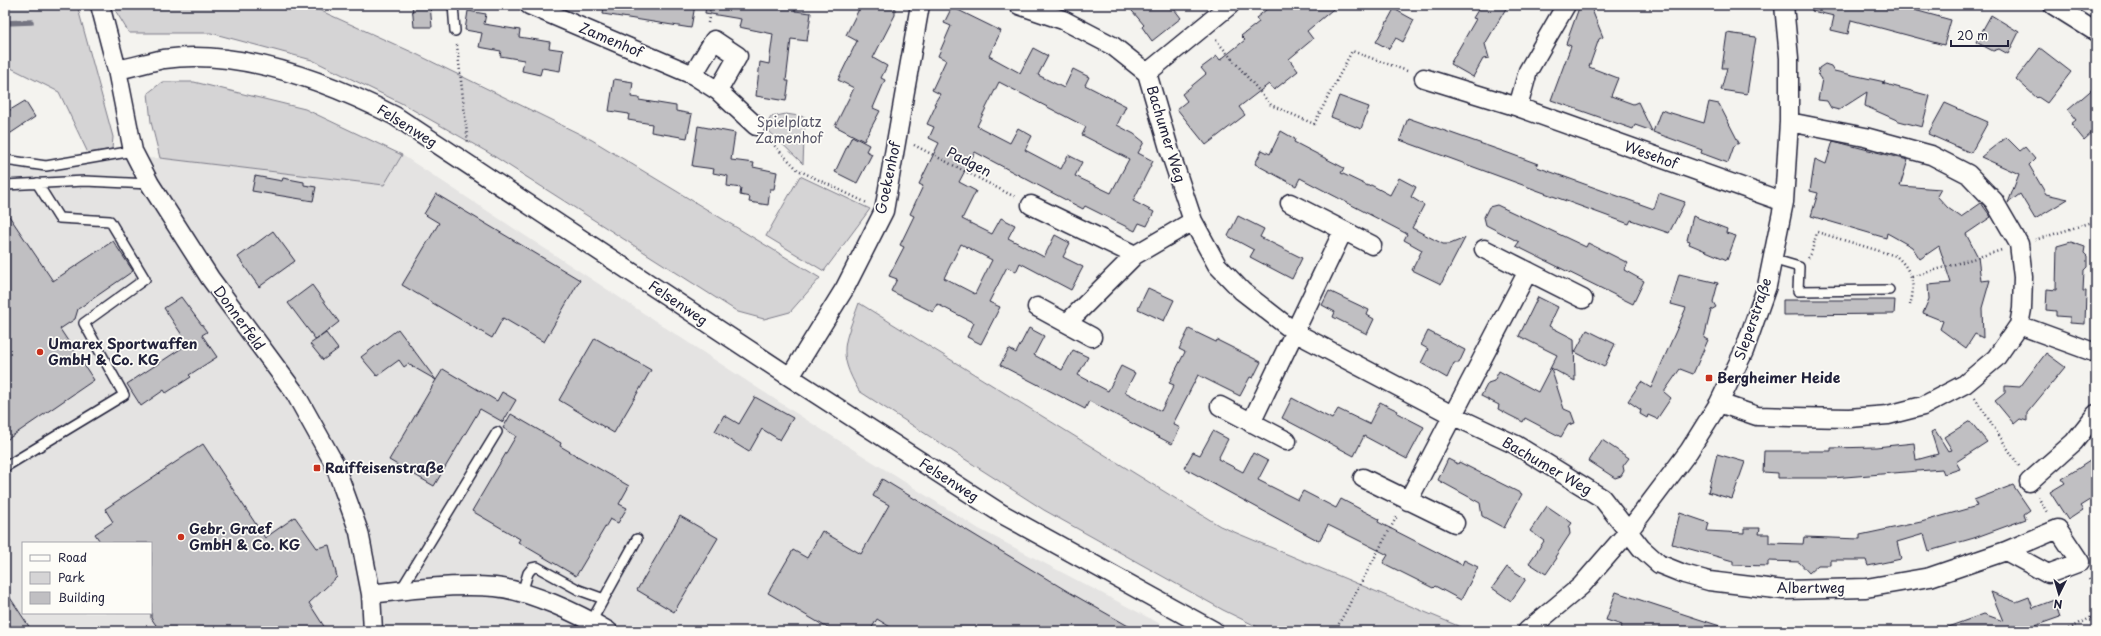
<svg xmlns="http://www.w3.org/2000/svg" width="2101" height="636" font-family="'Playpen Sans',sans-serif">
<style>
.built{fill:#e4e3e2;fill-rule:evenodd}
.green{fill:#d5d4d5;stroke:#7c7b88}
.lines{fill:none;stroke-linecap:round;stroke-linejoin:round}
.stream{stroke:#757582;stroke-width:5.5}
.building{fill:#c0bfc2;stroke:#22223b;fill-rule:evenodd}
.lane-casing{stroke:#22223b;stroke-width:12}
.street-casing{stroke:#22223b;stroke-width:21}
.path{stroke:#22223b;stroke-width:2.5;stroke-dasharray:1 3;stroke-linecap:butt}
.lane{stroke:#fdfcf7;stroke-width:9}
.street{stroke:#fdfcf7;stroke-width:18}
.poi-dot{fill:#c8321e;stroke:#fdfcf7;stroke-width:1.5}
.labels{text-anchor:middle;stroke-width:3.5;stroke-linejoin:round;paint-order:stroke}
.street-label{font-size:14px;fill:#22223b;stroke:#fdfcf7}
.park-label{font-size:14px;fill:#585769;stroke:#fdfcf7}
.poi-label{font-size:14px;font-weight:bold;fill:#22223b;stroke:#fdfcf7;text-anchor:start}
</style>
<rect width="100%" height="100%" fill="#f4f3ef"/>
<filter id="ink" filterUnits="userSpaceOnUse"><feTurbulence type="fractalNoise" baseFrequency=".025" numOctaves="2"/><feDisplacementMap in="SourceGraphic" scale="8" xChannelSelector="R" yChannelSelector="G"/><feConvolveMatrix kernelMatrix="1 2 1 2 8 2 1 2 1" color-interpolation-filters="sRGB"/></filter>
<g filter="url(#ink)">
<path class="built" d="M402,155L805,419L979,529L1174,631H5V168L46,170L118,159L160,158L384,185ZM23,543H151V613H23Z"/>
<path class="green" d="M5,5H77L113,137L112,149L88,153L59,92L5,65Z
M112,5H308L414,53L592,140L820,278L790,312L764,319L738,312L489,153L401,103L312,60L211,33H129Z
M162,82H194L305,109L402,155L384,185L160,158L151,122L148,93Z
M786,114L805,117L803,164L765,127L771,117Z
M800,176L870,209L824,271L766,236Z
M859,303L1220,526L1470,631H1266L1223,610L1044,510L859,391C836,351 845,343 859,303Z"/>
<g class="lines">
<path class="stream" d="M5,23L31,22"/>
</g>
<path class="building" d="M412,5H430L432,27H414Z
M604,5H695L691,28L603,14Z
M706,5H795V11L811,13L807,41L791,39L786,81H789L786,101L756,96L760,62L769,64L773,34L739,27L741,19L705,13Z
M861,5H895V15L873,58L887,66L881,78L885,80L873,108L880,111L864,141L835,126L854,88L838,80L857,41L846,35Z
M1127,5H1171L1181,18L1152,41L1142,27L1144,25Z
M1272,5H1338L1307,31L1313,39L1289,59L1298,71L1274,90L1269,84L1239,107L1245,115L1206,145L1177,109L1187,101L1182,94L1206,74L1201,68L1217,56L1220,60L1245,40L1241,36L1259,22L1256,18Z
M1481,5H1508L1485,44L1489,58L1483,59L1473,77L1450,64L1476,19L1473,18Z
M1580,5H1590L1603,37L1599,39L1589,67L1618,78L1611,96L1633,104L1638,102L1652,131L1635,125L1633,129L1551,100L1571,46L1566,44Z
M1812,5H1896L1951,20L1944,45L1851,20L1848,34L1831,30L1834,16L1812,11Z
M952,7L1001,31L989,56L1020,73L1033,48L1048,56L1038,75L1064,88L1073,69L1089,77L1085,85L1126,106L1117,125L1134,134L1144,142L1138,153L1153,161L1133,201L1154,212L1147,226L1139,223L1135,231L1085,206L1083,209L975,152L959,182L976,191L962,219L992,234L1001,218L1015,225L1008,238L1044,257L1055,235L1070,243L1063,257L1083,267L1071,290L1020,263L1016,272L1007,267L989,302L1000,307L981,344L967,337L974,323L937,304L933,312L891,291L897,279L889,276L904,247L900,245L914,216L910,214L923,186L919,184L939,143L929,138L934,127L927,124L936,105L934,104L940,94L932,90L946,60L938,56L951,26L944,23ZM999,82L1086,127L1082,135L1129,159L1111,193L1075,176L1082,162L1068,155L1061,169L1025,150L1032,136L1018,128L1010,143L977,126ZM961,244L992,260L975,294L944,278Z
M1394,9L1414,20L1403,42L1396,38L1389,49L1376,42Z
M468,11L486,14L484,24L520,30L519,37L550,42L549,48L563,50L560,71L542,68L540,75L522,71L524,60L500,56L501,51L479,47L482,33L465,30Z
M1991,15L2019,32L2008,54L1999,49L1993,51L1976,42Z
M1727,33L1756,37L1747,94L1721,90L1727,68H1722Z
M2040,48L2071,72L2047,103L2038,97L2037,98L2016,79Z
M1825,64L1831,66L1834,71L1885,82L1882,83L1930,96L1922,127L1899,121L1865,106L1867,92L1839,110L1831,108L1827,101L1818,100L1822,79L1818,74L1819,68Z
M614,79L633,82L631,97L639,98V100L676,106V111L692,114L687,138L651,132L652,124L628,120L629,114L609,111Z
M2096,86V129L2084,140L2071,124L2076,120L2068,110Z
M1339,96L1369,107L1361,129L1331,117Z
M25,101L35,117L5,137V113Z
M1709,102L1719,104L1739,143L1734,146L1728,163L1701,153L1702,150L1653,132L1661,110L1704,123Z
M1945,103L1988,122L1971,153L1928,134Z
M1408,118L1508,153L1538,164L1537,167L1654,209L1659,193L1685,202L1669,233L1631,220L1629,224L1400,140Z
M698,126L735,133L731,160L754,163L753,167L777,172L774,189H770L768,205L749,202L750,197L740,195L741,188L727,186L728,176L713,173L714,169L692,166Z
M1281,131L1295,139L1294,142L1344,168L1341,173L1368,186L1371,185L1390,195L1399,178L1416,187L1411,197L1424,205L1412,228L1443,244H1450L1465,238L1441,284L1412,270L1422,250L1404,240L1407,234L1300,178L1296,186L1255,164L1262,150L1270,154Z
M852,136L869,145L866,151L872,154L857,183L835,172Z
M2006,137L2020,151L2025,147L2035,159L2029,165L2046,194L2068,199L2035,219L2020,194L2008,203L2019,174L1981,157Z
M1833,141L1908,160L1900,186L1941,189L1937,196L1948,208L1961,217L1981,203L1991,217L1966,234L1978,257L1981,281L1990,280L1982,308L1983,338L1975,334L1966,348L1940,329L1943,321L1923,313L1929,299L1928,285L1951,283L1939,246L1920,259L1912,247L1887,233L1886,238L1811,216L1818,193L1810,191L1815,159L1826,164Z
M255,176L282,181L283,178L304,182V185L316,187L313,201L252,191Z
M436,194L580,280L544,342L503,318L492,338L402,285L439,223L424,214Z
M1497,205L1586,247L1588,243L1628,263L1624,270L1644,281L1633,304L1516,246L1519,242L1486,225L1484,217L1489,207Z
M5,210L53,281L113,241L133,271L78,309L75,319L60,329L94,380L5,441Z
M1238,216L1264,229L1260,237L1302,258L1292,279L1250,257L1254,250L1228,236Z
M1693,216L1727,229L1726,233L1736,236L1727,260L1689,244L1690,241L1687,240Z
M273,231L295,261L259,287L238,257Z
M2071,242L2085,247L2084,253L2087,256V267L2084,270L2083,291H2086L2085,324L2070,323V317L2056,316V311L2046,310L2047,289L2056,290L2057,246Z
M1679,274L1718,283L1713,302L1716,307L1711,310L1704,338L1708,340L1693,374L1680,369L1664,392L1671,398L1657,419L1648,415L1647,418L1640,414L1641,410L1628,401L1641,382L1651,388L1686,308L1671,304Z
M312,285L339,322L316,340L288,303Z
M1148,288L1174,300L1164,321L1138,309Z
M1329,291L1369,310L1367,315L1374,319L1367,334L1333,317L1335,312L1322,305Z
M181,297L207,332L202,335L217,357L189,375L191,377L166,393L164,390L141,406L127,384L188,344L164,308Z
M1538,297L1558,307L1549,326L1574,339L1575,381L1551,368L1564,409L1571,412L1575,423L1568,425L1561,437L1525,418L1523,422L1509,415L1498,409L1499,405L1481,396L1488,383L1494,381L1499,371L1538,392L1557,355L1519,336Z
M1783,300H1895L1894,314L1783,315Z
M1029,328L1044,336L1034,355L1062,370L1073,350L1088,357L1078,375L1108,391L1121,366L1135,373L1125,392L1161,411L1174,385L1169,383L1185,352L1179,349L1189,329L1216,342L1217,340L1261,362L1253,378L1250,377L1240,396L1198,375L1173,424L1180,428L1172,444L1089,401L1085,409L1000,365L1009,349L1016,353Z
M398,329L436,380L443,369L497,401L502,392L516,400L503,422L480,409L434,486L389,460L436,380L408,364L404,367L399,360L377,376L361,357Z
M1587,330L1615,344L1604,367L1575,352Z
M1428,331L1465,350L1459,363H1454L1447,378L1421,363L1428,349L1421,345Z
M326,333L338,349L323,360L310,344Z
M595,338L651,370L614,433L559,400Z
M2046,353L2065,367L2027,413V421L2020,419L2014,424L1995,401L2005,393V386L2020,387Z
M755,397L793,418L780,440L762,429L749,452L715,431L724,415L739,424Z
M1292,398L1332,419L1338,409L1369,424L1380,402L1398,411L1397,413L1424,427L1407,459L1364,436L1354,456L1282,418Z
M511,414L561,443L560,446L629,486L619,504L627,508L618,523L610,519L576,576L518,542L520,539L472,511L516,436L503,428Z
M1970,421L1987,442L1956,462L1960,469L1944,474L1942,469L1833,478H1778V473L1763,472L1764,451H1831V448L1876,447L1914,443L1916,460L1938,454L1931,432L1935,430L1948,451L1952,450L1944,437Z
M1213,431L1228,439L1218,459L1243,472L1253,453L1268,461L1258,480L1298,500L1303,491L1336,508L1341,499L1379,519L1378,522L1462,565L1464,560L1478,567L1461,600L1435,586L1433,588L1383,563L1388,555L1328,525L1319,541L1184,468L1193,452L1200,455Z
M1602,440L1629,458L1623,466L1624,471L1621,476L1615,478L1589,461Z
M203,444L265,538L295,517L317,548L329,545L337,577L309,603L327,631H160L151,618V543H101L95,534L113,522L105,509Z
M1717,454L1745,462L1732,499L1708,492Z
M2096,457V496L2080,506L2083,510L2068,520L2050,492L2065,483L2062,479Z
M1448,459L1458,464L1459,462L1522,494L1504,528L1482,516L1480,503L1438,480Z
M882,479L1067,591L1137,631H897L877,619L870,631H833L768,593L793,550L807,558L822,531L861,554L889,505L873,496Z
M2013,485L2030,510L2024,514L2026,519L1974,538L1929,551L1924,534L1897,542L1901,559L1868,566L1866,560H1830V565H1818L1809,573L1799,562L1768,561V566L1733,565V561L1672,544L1680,513L1709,523L1707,531L1744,533V528H1760L1759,534H1769V543L1803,544L1804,537L1860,539V535L1921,522L1977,506L1974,500Z
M1547,506L1572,523L1569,527L1570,534L1555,557L1557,558L1546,574L1529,563L1544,541L1530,531Z
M680,516L718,538L674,612L637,590Z
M1507,567L1526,579L1511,601L1492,588Z
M5,590L32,631H5Z
M1616,592L1726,628L1725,631H1620L1622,625L1606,620Z
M1991,592L2016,602L2029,597L2033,608L2054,600L2060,617L2023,630L2025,631H1942V629L1984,614L2003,621Z"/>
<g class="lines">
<g class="lane-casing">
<path id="lane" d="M453,5L455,31
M5,160L46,166L133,151
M5,185L85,181L150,184
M1772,259L1799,267L1798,291L1889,290
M5,467L124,395L84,323L145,279L110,221L59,218L37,183
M400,591L497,432
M522,593L528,573L532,568L537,567L579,590L604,599
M591,622L637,539"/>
</g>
<g class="street-casing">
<path id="street" d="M100,5L117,70L133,151L150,184L210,278L295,393L334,463L359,532L371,594L373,631
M529,5L693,75L718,91L756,126
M1019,5L1063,20L1113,46L1147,73L1170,152L1193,221L1217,265L1242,291L1296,333L1454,416L1516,445L1602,498L1641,548L1659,564L1684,574L1709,581L1784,590L1866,588L1930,577L2006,551L2048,574L2080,562L2058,529L2006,551
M2053,5L2096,32
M117,70C133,67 149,62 164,59C241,48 328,82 395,116L790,377L1002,514L1214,631
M1147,73L1230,5
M693,75L714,40L738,56L718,91
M1424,78L1518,107L1784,202
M1518,107L1528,71L1566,5
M1290,203L1372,245
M1031,205L1135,255
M1484,249L1583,299
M1037,307L1092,337
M1067,323L1135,255L1193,221
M2019,325L2096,353
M790,377L845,288L884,211L920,5
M1719,403L1757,416L1792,417L1849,418L1888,415L1923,406L1965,384L1996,358L2019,325L2022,309L2023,277L2019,244L1994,201L1968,174L1931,155L1865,137L1789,122
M1220,406L1287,441
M1251,423L1343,231
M1363,478L1455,523
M2029,482L2074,442L2096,414
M1408,501L1528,271
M371,594C412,589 454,584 495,587C529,590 579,614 608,631
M1527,631L1581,586L1628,532L1689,451L1719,403L1744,351L1767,286L1784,202L1789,122V58L1784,5"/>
</g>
<path class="path" d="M708,23L711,5
M1216,40L1271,105L1314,124L1352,51L1407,71
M457,45L468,143
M769,140L798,170L867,203
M914,145L1015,197
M2035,240L2096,221
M1808,258L1811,254L1817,232L1896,256C1912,270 1916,286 1910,305
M1912,277L2002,250
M1975,398L2019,466
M2038,497L2048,514
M2089,579L2096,592
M1335,631L1397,516
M2065,631L2096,615"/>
<use href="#lane" class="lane"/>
<use href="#street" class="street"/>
</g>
</g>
<g class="poi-dot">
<circle cx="40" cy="352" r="4"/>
<rect x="1705" y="374" width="8" height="8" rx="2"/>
<rect x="313" y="464" width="8" height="8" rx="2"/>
<circle cx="181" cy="537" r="4"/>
</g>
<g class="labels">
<g class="street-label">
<text transform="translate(611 40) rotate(23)" y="5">Zamenhof</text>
<text transform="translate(407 126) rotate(32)" y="5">Felsenweg</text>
<text transform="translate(1166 134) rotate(73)" y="5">Bachumer Weg</text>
<text transform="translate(1651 155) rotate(20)" y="5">Wesehof</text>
<text transform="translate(969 162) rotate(27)" y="5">Padgen</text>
<text transform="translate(888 178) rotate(-78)" y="5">Goekenhof</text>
<text transform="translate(678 303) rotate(34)" y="5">Felsenweg</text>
<text transform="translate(239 318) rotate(54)" y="5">Donnerfeld</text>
<text transform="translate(1753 319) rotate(-71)" y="5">Sleperstraße</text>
<text transform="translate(1547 466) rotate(30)" y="5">Bachumer Weg</text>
<text transform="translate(949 480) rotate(33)" y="5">Felsenweg</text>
<text x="1811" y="593">Albertweg</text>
</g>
<g class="park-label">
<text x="789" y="127">Spielplatz<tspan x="789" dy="16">Zamenhof</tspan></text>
</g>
<g class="poi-label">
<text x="48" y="349">Umarex Sportwaffen<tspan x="48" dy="16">GmbH &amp; Co. KG</tspan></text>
<text x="1717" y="383">Bergheimer Heide</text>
<text x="325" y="473">Raiffeisenstraße</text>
<text x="189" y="534">Gebr. Graef<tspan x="189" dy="16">GmbH &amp; Co. KG</tspan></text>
</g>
</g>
<rect width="2101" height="636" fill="none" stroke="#fdfcf7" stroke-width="20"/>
<rect x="10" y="10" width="2081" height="616" fill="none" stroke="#22223b" stroke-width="1.5" filter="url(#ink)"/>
<rect x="22" y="542" width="130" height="72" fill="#fdfcf7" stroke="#a5a5ac"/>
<rect x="30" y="555" width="20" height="6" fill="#fdfcf7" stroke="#a5a5ac"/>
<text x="58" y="562" font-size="12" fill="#22223b">Road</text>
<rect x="30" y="572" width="20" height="12" fill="#d5d4d5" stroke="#a5a5ac"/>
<text x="58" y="582" font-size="12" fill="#22223b">Park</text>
<rect x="30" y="592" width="20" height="12" fill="#c0bfc2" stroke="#a5a5ac"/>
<text x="58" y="602" font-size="12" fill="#22223b">Building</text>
<g transform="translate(2059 594) rotate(185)" stroke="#fdfcf7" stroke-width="3" paint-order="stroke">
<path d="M0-3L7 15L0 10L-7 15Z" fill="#22223b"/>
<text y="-6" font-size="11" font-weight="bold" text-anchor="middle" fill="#22223b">N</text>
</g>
<path d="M1951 40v6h57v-6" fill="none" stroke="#22223b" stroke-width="2"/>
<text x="1957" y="40" font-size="12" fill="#22223b" stroke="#fdfcf7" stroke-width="3" paint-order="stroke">20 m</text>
</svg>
